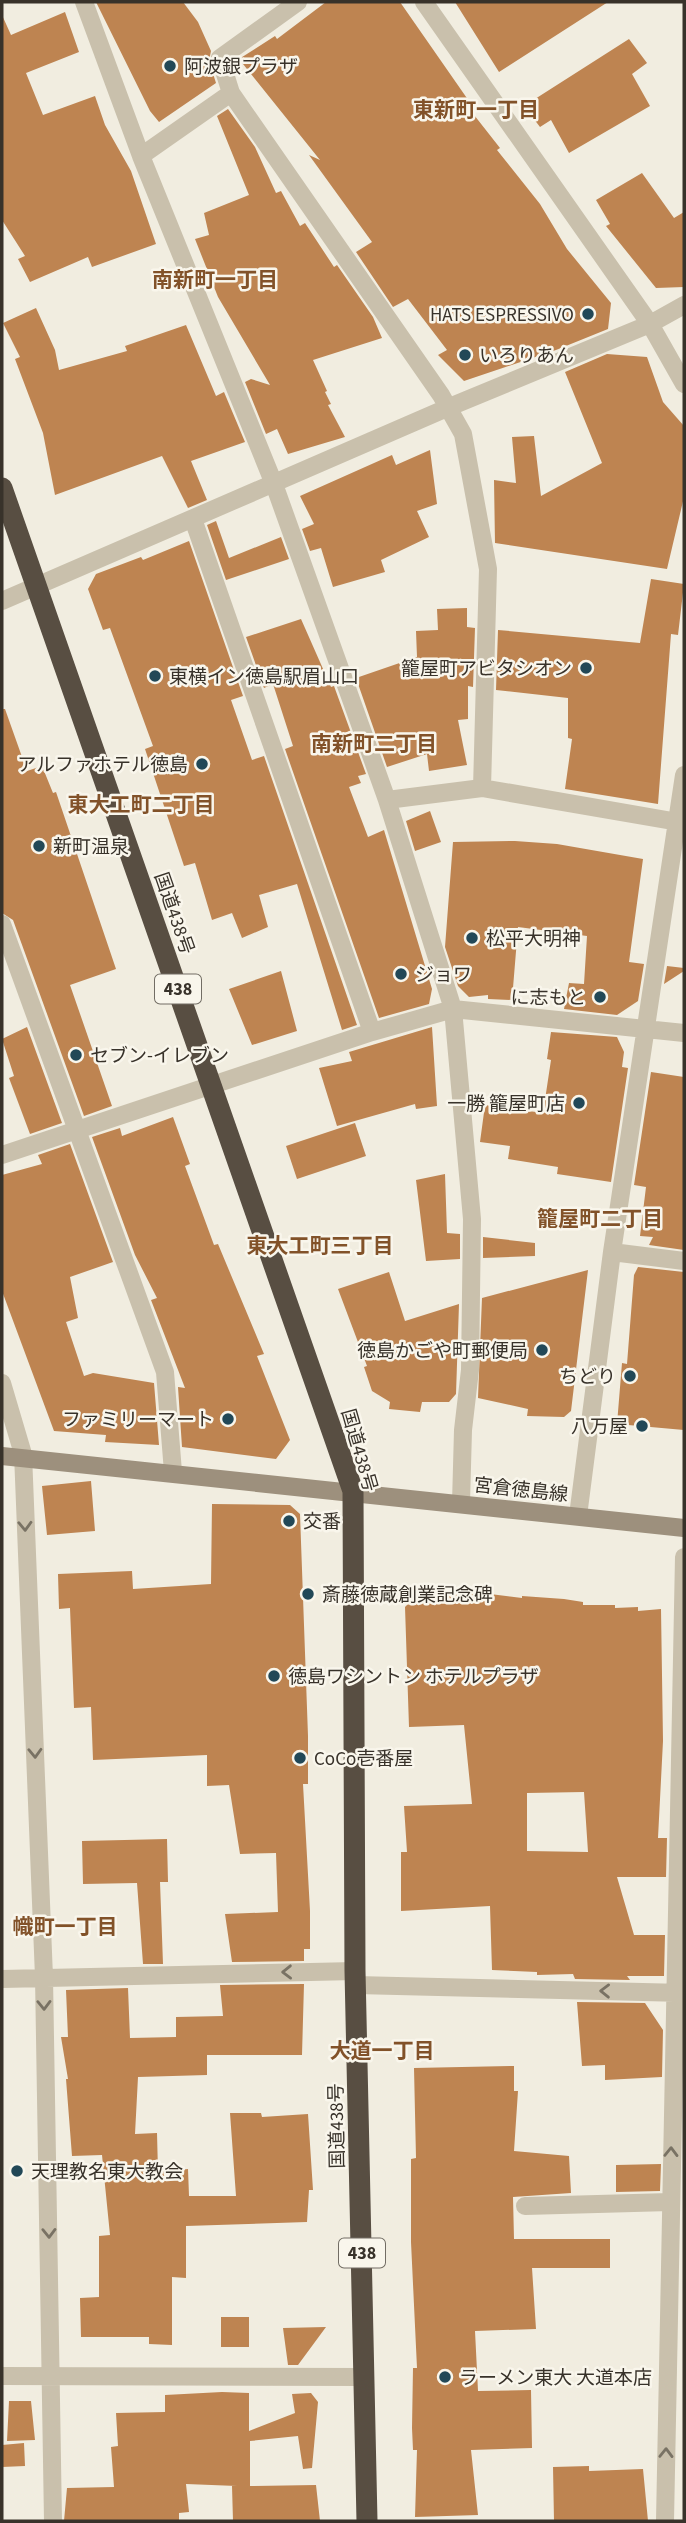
<svg xmlns="http://www.w3.org/2000/svg" width="686" height="2523" font-family="'Source Sans 3','Noto Sans JP',sans-serif">
<style>
.building{fill:#be8451;fill-rule:evenodd}
.lines{fill:none;stroke-linecap:round;stroke-linejoin:round}
.street{stroke:#c9c0ac;stroke-width:18}
.secondary{stroke:#9d907d;stroke-width:18}
.highway{stroke:#584e42;stroke-width:21}
.oneway{stroke:#797264}
.poi-dot{fill:#224857;stroke:#f9f6ec;stroke-width:2.5}
.labels{text-anchor:middle;stroke-width:5;stroke-linejoin:round;paint-order:stroke}
.shield{fill:#f9f6ec;stroke:#726d64;stroke-width:2}
.shield-label{font-size:18px;font-weight:bold;fill:#38322a}
.poi-label{font-size:19px;fill:#38322a;stroke:#f9f6ec;text-anchor:start}
.street-label{font-size:19px;fill:#38322a;stroke:#f9f6ec}
.neighbourhood-label{font-size:21px;font-weight:bold;fill:#825229;stroke:#f9f6ec}
</style>
<rect width="100%" height="100%" fill="#f1ede0"/>
<path class="building" d="M96,2H183L198,22L211,51L209,61L216,83L159,122L150,111Z
M326,2H400L471,104L467,106L500,148L497,150L540,204L567,249L611,303L608,329L556,350L464,381L438,355L447,350L408,299L393,307L356,252L372,242L309,155L320,160L239,59L275,36L277,39Z
M455,2H608L499,72Z
M65,12L79,52L26,73L43,115L95,96L105,125L131,171L156,244L92,267L88,257L30,282L18,259L25,256L2,220V15L11,35Z
M629,39L647,63L632,74L650,106L569,153L551,120L540,127L524,106Z
M228,109L255,147L276,193L281,191L300,226L305,223L334,267L337,265L373,317L382,338L313,360L327,391L325,392L331,404L328,405L345,437L288,454L277,429L266,434L245,382L251,379L270,385L218,297L195,239L209,235L204,213L249,195L217,116Z
M642,173L674,218L684,212V287L656,288L606,226L610,224L596,200Z
M36,308L55,350L59,370L127,351L125,346L186,325L216,396L224,392L245,442L191,461L207,500L188,508L162,456L55,495L43,433L15,359L20,357L3,323Z
M607,354L647,357L663,402L684,426V497L667,569L495,543L494,480L516,483L512,437L534,436L541,496L602,463L565,372Z
M430,450L437,504L417,511L429,537L381,560L385,572L333,587L321,548L310,551L302,529L314,524L300,496L392,455L396,465Z
M216,521L229,558L281,537L289,559L226,580L207,525Z
M189,541L243,696L231,700L252,760L264,756L357,1025L342,1030L297,884L259,895L268,927L242,938L232,913L212,920L195,863L184,866L145,749L153,746L110,628L103,630L88,589L96,574L141,557L143,560Z
M651,579L684,584L678,635L671,634L658,804L565,789L572,739L568,738V698L496,690L498,630L640,643Z
M467,608V627L475,628L473,687L468,686V719L458,720L467,765L429,771L427,754L387,767L356,678L417,657L416,631L438,630L437,609Z
M301,619L331,687L334,686L366,774L358,776L361,783L349,787L368,837L384,830L432,989L429,1004L379,1018L285,749L293,746L273,684L264,688L246,637Z
M2,709H5L27,771L42,766L53,793L56,792L116,969L70,985L112,1106L84,1116L13,920L2,913Z
M430,811L441,842L415,851L406,821Z
M515,841L557,844L643,859L629,962L644,964L638,1001L617,1015L564,1009L569,983L584,984L587,936L518,927L512,1000L488,999V995L469,997L458,986L445,947L453,842Z
M667,966L684,968V971L664,984Z
M281,971L297,1031L252,1045L229,989Z
M27,1027L62,1123L30,1134L9,1078L14,1076L2,1039Z
M432,1027L437,1106L416,1109L415,1104L337,1126L319,1068L352,1061L349,1052Z
M551,1032L617,1037L624,1052L622,1067L628,1068L611,1182L557,1174L558,1167L508,1159L510,1146L480,1142L485,1105L543,1113L551,1060L547,1059Z
M651,1072L684,1077V1250L649,1245L653,1237L640,1236L646,1187L634,1185Z
M173,1117L190,1164L185,1166L214,1245L218,1244L264,1354L257,1356L290,1440L276,1459L182,1447L178,1387L185,1388L151,1300L157,1298L135,1255L92,1137L120,1128L122,1136Z
M355,1123L366,1156L297,1179L286,1146Z
M70,1144L113,1262L70,1277L78,1318L66,1322L84,1376L93,1373L154,1383L159,1445L105,1442L106,1435L54,1431L2,1291V1175L42,1164L38,1155Z
M445,1174L447,1233L460,1234V1259L426,1261L416,1180Z
M483,1237L535,1243V1256L483,1258Z
M638,1267L684,1272V1430L617,1424L622,1363L627,1364L634,1275Z
M588,1270L571,1411L564,1417L527,1416L528,1409L478,1398L482,1298Z
M389,1272L405,1321L459,1304L456,1394L449,1402H422L420,1412L389,1409L390,1402L372,1391L364,1367L367,1366L338,1289Z
M91,1481L95,1531L47,1535L42,1486Z
M212,1504L290,1505L300,1514L308,1736V1784H303L310,1911V1949H304V1961L232,1962L225,1914L278,1912L276,1853L240,1854L229,1785L207,1786V1755L93,1760L91,1707L74,1708L70,1608L59,1609L58,1574L132,1571L133,1589L211,1584Z
M426,1586L522,1598V1596L564,1599L583,1602V1605H615V1608L638,1607V1611L661,1609L663,1741L658,1838H667L666,1877H617L634,1935H665L664,1976H627L630,1980L575,1979L573,1974L537,1975V1972L492,1970L490,1906L401,1911V1852H407L404,1806L472,1804L464,1725L409,1727L405,1607ZM584,1792L588,1852L527,1851V1793Z
M167,1839L168,1882H160L163,1964H143L137,1883L83,1884L82,1841Z
M304,1984L302,2055H207V2075L138,2077L135,2134L157,2133L158,2172L188,2169L189,2196H236L230,2113H261L262,2117L308,2114L313,2190H309L307,2222L186,2226V2278L172,2277V2345L149,2344V2337H81L80,2298L99,2297V2236L110,2235L102,2155L72,2156L66,2079H68L61,2037H68L66,1990L128,1988L130,2038L176,2037V2017L223,2016L220,1985Z
M577,2002L645,2003L663,2030L662,2077L605,2080V2065L582,2066Z
M514,2066V2091H518L514,2151L569,2156L571,2193L513,2197L514,2239H610V2268H532L536,2329L475,2331L478,2391L531,2390L532,2448L471,2450L478,2515L415,2517L417,2450H413L412,2428L413,2368H417L411,2242V2159L416,2158L414,2068Z
M661,2164L660,2191L616,2192V2165Z
M221,2317H249V2347H221Z
M326,2327L298,2365H288L283,2328Z
M222,2392L249,2393V2431L295,2413L292,2394L311,2393L318,2402L312,2468L303,2469L298,2436L250,2441V2486L316,2485L320,2521H233L232,2486H237L186,2484L189,2512L179,2513V2521H64L67,2488L114,2487L111,2447L118,2446L116,2413L165,2412V2395Z
M9,2401H31L35,2440L7,2441Z
M24,2443L25,2466L2,2467V2445Z
M589,2466V2471L643,2469L648,2521H554L553,2467Z"/>
<g class="lines">
<path class="street" d="M84,2L141,156L274,484L387,800L453,1009L472,1219L470,1370L463,1430L461,1503
M424,2L650,324L684,384
M231,93L220,58L298,2
M141,156L231,93L441,395L463,434L488,569L482,788
M193,519L372,1032
M2,601L447,408L650,324L684,305
M387,800L482,788L684,823
M2,924L165,1372L173,1472
M2,1155L372,1032L453,1009L684,1033
M612,1252L684,1261
M2,1383L23,1454L44,1977L53,2521
M578,1516L612,1252L684,775
M2,1979L355,1971
M356,1985L684,1993
M525,2206L670,2202
M2,2376L365,2377
M665,2521L684,1557"/>
<path class="secondary" d="M2,1456L684,1528"/>
<path class="highway" d="M2,488L353,1491L355,1971L367,2521"/>
</g>
<defs><path id="oneway-chevron" d="M-2-3.5L2.5 0L-2 3.5" fill="none" stroke-width="1.6" stroke-linecap="round" stroke-linejoin="round" transform="scale(1.75)"/></defs>
<g class="oneway">
<use href="#oneway-chevron" transform="translate(25 1526) rotate(88)"/>
<use href="#oneway-chevron" transform="translate(35 1753) rotate(88)"/>
<use href="#oneway-chevron" transform="translate(287 1972) rotate(179)"/>
<use href="#oneway-chevron" transform="translate(605 1991) rotate(-179)"/>
<use href="#oneway-chevron" transform="translate(44 2005) rotate(89)"/>
<use href="#oneway-chevron" transform="translate(671 2152) rotate(-89)"/>
<use href="#oneway-chevron" transform="translate(49 2233) rotate(89)"/>
<use href="#oneway-chevron" transform="translate(666 2453) rotate(-89)"/>
</g>
<g class="poi-dot">
<circle cx="170" cy="66" r="7"/>
<circle cx="588" cy="314" r="7"/>
<circle cx="465" cy="355" r="7"/>
<circle cx="586" cy="668" r="7"/>
<circle cx="155" cy="676" r="7"/>
<circle cx="202" cy="764" r="7"/>
<circle cx="39" cy="846" r="7"/>
<circle cx="472" cy="938" r="7"/>
<circle cx="401" cy="974" r="7"/>
<circle cx="600" cy="997" r="7"/>
<circle cx="76" cy="1055" r="7"/>
<circle cx="579" cy="1103" r="7"/>
<circle cx="542" cy="1350" r="7"/>
<circle cx="630" cy="1376" r="7"/>
<circle cx="228" cy="1419" r="7"/>
<circle cx="642" cy="1426" r="7"/>
<circle cx="289" cy="1521" r="7"/>
<circle cx="308" cy="1594" r="7"/>
<circle cx="274" cy="1676" r="7"/>
<circle cx="300" cy="1758" r="7"/>
<circle cx="17" cy="2171" r="7"/>
<circle cx="445" cy="2377" r="7"/>
</g>
<g class="labels">
<g class="shield">
<rect x="155" y="974.5" width="46" height="29" rx="5"/>
<rect x="339" y="2238.5" width="46" height="29" rx="5"/>
</g>
<g class="shield-label">
<text x="178" y="995">438</text>
<text x="362" y="2259">438</text>
</g>
<g class="poi-label">
<text x="184" y="73">阿波銀プラザ</text>
<text x="574" y="321" text-anchor="end">HATS ESPRESSIVO</text>
<text x="479" y="362">いろりあん</text>
<text x="572" y="675" text-anchor="end">籠屋町アビタシオン</text>
<text x="169" y="683">東横イン徳島駅眉山口</text>
<text x="188" y="771" text-anchor="end">アルファホテル徳島</text>
<text x="53" y="853">新町温泉</text>
<text x="486" y="945">松平大明神</text>
<text x="415" y="981">ジョワ</text>
<text x="586" y="1004" text-anchor="end">に志もと</text>
<text x="90" y="1062">セブン-イレブン</text>
<text x="565" y="1110" text-anchor="end">一勝 籠屋町店</text>
<text x="528" y="1357" text-anchor="end">徳島かごや町郵便局</text>
<text x="616" y="1383" text-anchor="end">ちどり</text>
<text x="214" y="1426" text-anchor="end">ファミリーマート</text>
<text x="628" y="1433" text-anchor="end">八万屋</text>
<text x="303" y="1528">交番</text>
<text x="322" y="1601">斎藤徳蔵創業記念碑</text>
<text x="288" y="1683">徳島ワシントン ホテルプラザ</text>
<text x="314" y="1765">CoCo壱番屋</text>
<text x="31" y="2178">天理教名東大教会</text>
<text x="459" y="2384">ラーメン東大 大道本店</text>
</g>
<g class="street-label">
<text transform="translate(175 913) rotate(71)" y="7">国道438号</text>
<text transform="translate(360 1450) rotate(74)" y="7">国道438号</text>
<text transform="translate(521 1489) rotate(6)" y="7">宮倉徳島線</text>
<text transform="translate(336 2126) rotate(-91)" y="7">国道438号</text>
</g>
<g class="neighbourhood-label">
<text x="476" y="117">東新町一丁目</text>
<text x="215" y="287">南新町一丁目</text>
<text x="374" y="751">南新町二丁目</text>
<text x="141" y="812">東大工町二丁目</text>
<text x="600" y="1226">籠屋町二丁目</text>
<text x="320" y="1253">東大工町三丁目</text>
<text x="65" y="1934">幟町一丁目</text>
<text x="382" y="2058">大道一丁目</text>
</g>
</g>
<rect width="686" height="2523" fill="none" stroke="#38322a" stroke-width="7"/>
</svg>
